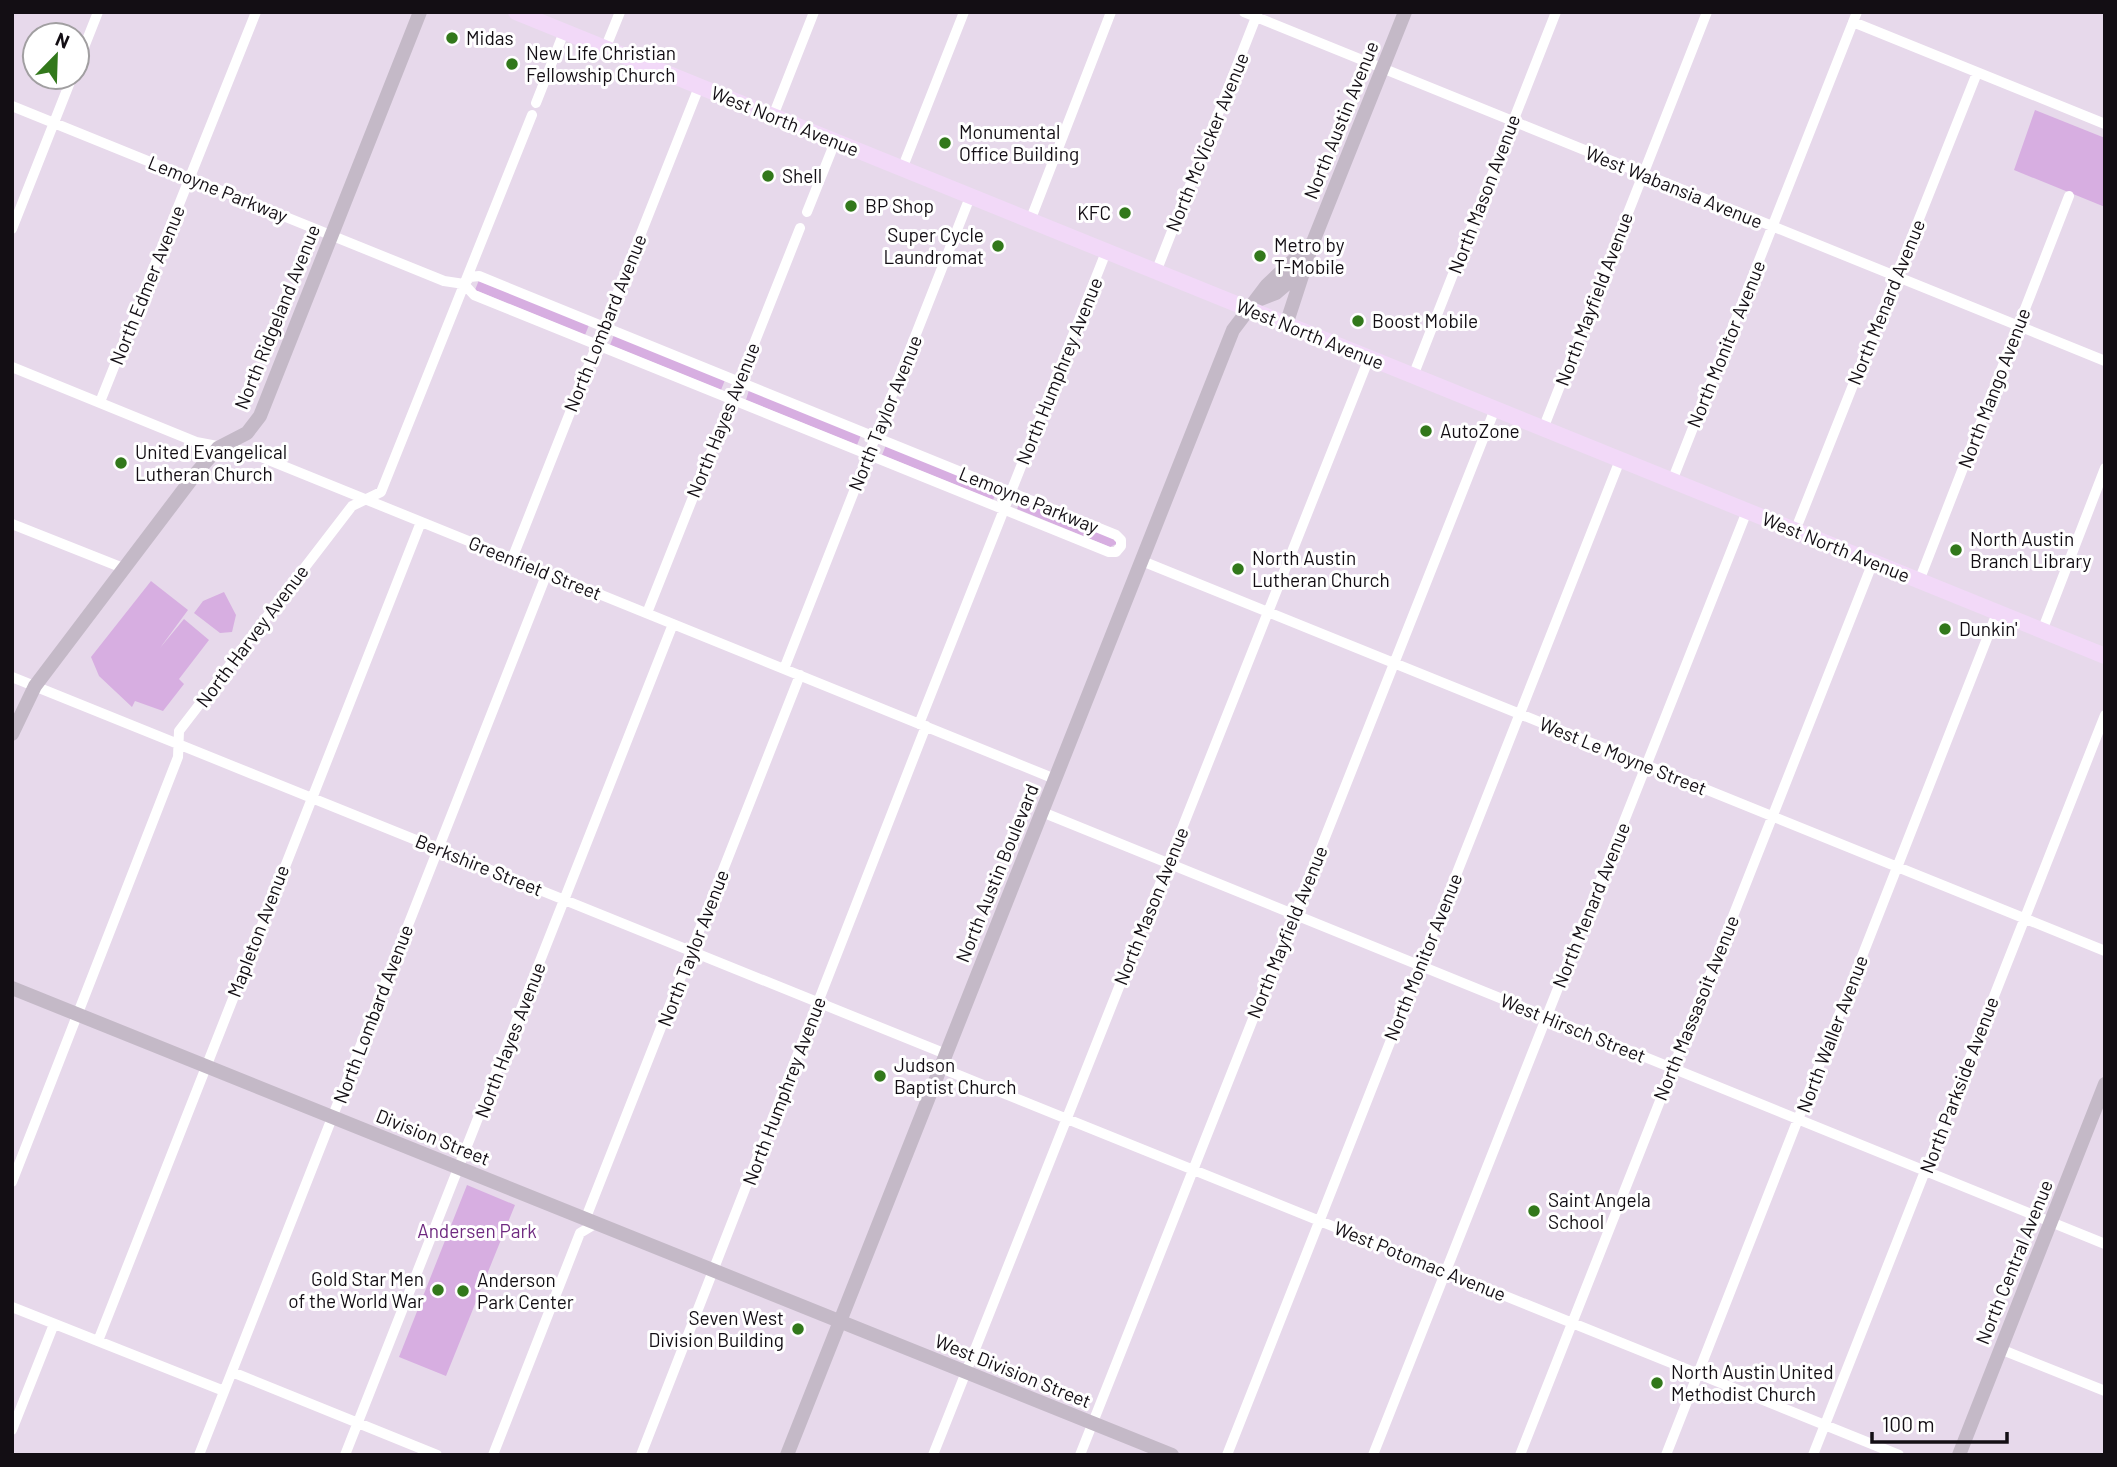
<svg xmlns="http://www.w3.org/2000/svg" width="2117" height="1467" font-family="Barlow,sans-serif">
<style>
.green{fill:#d7aee1}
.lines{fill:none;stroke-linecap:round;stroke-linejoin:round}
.street{stroke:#fff;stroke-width:10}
.secondary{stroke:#c4b9c7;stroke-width:14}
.primary{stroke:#f2d9f8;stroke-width:16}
.poi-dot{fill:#32781b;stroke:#fff;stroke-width:2.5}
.labels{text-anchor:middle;stroke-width:6;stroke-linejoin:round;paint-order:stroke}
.poi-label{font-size:19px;fill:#130e14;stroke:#fff;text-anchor:start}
.street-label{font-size:19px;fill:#130e14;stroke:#fff}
.park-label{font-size:19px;fill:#6f2a80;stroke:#fff}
</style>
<rect width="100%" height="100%" fill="#e7d9eb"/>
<path class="green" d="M2035,110L2105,138V207L2014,170Z
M479,280L589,325L585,335L475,290Z
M614,335L725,380L721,390L610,345Z
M749,390L861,435L857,445L746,400Z
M886,445L997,490L993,500L882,455Z
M1021,500L1116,540V544L1110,547L1017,509Z
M151,581L188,610L160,648L184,619L209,640L179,679L184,684L163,711L135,701L132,707L99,676L91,657Z
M224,592L236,615L232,632L220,633L194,613L203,601Z
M467,1185L515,1205L446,1376L399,1357Z"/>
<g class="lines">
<path class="street" d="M1244,12L2105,361
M1853,22L2105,124
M605,49L620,12
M77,65L98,12
M536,103L564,32
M12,106L444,281L464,284L470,277L479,276L1116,535L1121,540V546L1116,552H1109L474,295L464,284
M773,116L814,12
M902,169L964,12
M807,212L835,142
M1030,221L1111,12
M12,229L72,77
M1156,272L1258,12
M12,367L196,442L249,452L1055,779
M1413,376L1556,12
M100,402L256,12
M1543,429L1707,12
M1672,481L1857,12
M12,524L123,568
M1795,531L1977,73
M512,559L699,87
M1142,561L2105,951
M1919,581L2069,196
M647,613L800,228
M2042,631L2105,468
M784,669L970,197
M12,677L946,1054
M919,724L1106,252
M1042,812L2105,1244
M941,1068L1899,1455
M12,1182L178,757L179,731L352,506L381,492L532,115
M585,1220L800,675
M12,1307L224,1391
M98,1341L421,522
M2000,1349L2105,1391
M232,1372L437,1455
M12,1430L54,1324
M199,1455L547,573
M345,1455L673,624
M493,1455L580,1233L595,1224
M641,1455L926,726
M933,1455L1369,358
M1080,1455L1495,409
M1227,1455L1620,460
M1373,1455L1747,511
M1520,1455L1873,562
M1666,1455L1997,613
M1813,1455L2105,715"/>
<path class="secondary" d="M1258,300L1276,293L1303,270
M1286,325L1313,242L1405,12
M12,734L35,686L197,472L218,448L247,433L260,416L420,12
M12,988L1172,1455
M787,1455L1233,330L1267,285L1313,242
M1959,1455L2105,1084"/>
<path class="primary" d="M516,12L2105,656"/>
</g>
<g class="poi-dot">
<circle cx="452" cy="38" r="7"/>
<circle cx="512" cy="64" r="7"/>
<circle cx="945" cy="143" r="7"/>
<circle cx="768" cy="176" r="7"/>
<circle cx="851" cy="206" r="7"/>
<circle cx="1125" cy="213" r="7"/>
<circle cx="998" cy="246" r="7"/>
<circle cx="1260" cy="256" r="7"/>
<circle cx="1358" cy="321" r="7"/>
<circle cx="1426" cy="431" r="7"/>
<circle cx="121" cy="463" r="7"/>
<circle cx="1956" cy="550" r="7"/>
<circle cx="1238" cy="569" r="7"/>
<circle cx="1945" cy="629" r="7"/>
<circle cx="880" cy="1076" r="7"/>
<circle cx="1534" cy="1211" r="7"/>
<circle cx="438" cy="1290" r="7"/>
<circle cx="463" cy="1291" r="7"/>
<circle cx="798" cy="1329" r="7"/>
<circle cx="1657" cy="1383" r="7"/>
</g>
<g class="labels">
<g class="poi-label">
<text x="466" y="45">Midas</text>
<text x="526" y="60">New Life Christian<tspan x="526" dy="22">Fellowship Church</tspan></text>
<text x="959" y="139">Monumental<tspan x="959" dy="22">Office Building</tspan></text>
<text x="782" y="183">Shell</text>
<text x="865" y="213">BP Shop</text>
<text x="1111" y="220" text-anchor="end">KFC</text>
<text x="984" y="242" text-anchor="end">Super Cycle<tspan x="984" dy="22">Laundromat</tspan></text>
<text x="1274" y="252">Metro by<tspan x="1274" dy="22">T-Mobile</tspan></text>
<text x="1372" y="328">Boost Mobile</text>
<text x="1440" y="438">AutoZone</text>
<text x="135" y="459">United Evangelical<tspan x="135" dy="22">Lutheran Church</tspan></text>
<text x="1970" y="546">North Austin<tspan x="1970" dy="22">Branch Library</tspan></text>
<text x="1252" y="565">North Austin<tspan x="1252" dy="22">Lutheran Church</tspan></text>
<text x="1959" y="636">Dunkin'</text>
<text x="894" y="1072">Judson<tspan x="894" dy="22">Baptist Church</tspan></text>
<text x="1548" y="1207">Saint Angela<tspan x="1548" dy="22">School</tspan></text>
<text x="424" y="1286" text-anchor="end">Gold Star Men<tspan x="424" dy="22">of the World War</tspan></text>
<text x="477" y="1287">Anderson<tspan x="477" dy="22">Park Center</tspan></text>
<text x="784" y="1325" text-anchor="end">Seven West<tspan x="784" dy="22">Division Building</tspan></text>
<text x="1671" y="1379">North Austin United<tspan x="1671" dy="22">Methodist Church</tspan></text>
</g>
<g class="street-label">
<text transform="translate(1341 120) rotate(-68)" y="7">North Austin Avenue</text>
<text transform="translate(785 121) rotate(22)" y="7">West North Avenue</text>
<text transform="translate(1207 142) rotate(-68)" y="7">North McVicker Avenue</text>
<text transform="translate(1674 187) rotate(22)" y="7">West Wabansia Avenue</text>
<text transform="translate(218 189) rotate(22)" y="7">Lemoyne Parkway</text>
<text transform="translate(1484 194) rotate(-69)" y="7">North Mason Avenue</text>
<text transform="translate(147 285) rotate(-68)" y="7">North Edmer Avenue</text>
<text transform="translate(1594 299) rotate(-69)" y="7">North Mayfield Avenue</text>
<text transform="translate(1886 302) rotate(-68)" y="7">North Menard Avenue</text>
<text transform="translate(277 317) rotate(-68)" y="7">North Ridgeland Avenue</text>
<text transform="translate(605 323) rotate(-68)" y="7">North Lombard Avenue</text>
<text transform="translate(1310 334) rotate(22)" y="7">West North Avenue</text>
<text transform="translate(1726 344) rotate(-68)" y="7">North Monitor Avenue</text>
<text transform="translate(1059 371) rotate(-68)" y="7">North Humphrey Avenue</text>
<text transform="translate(1994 388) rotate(-69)" y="7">North Mango Avenue</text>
<text transform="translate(885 413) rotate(-68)" y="7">North Taylor Avenue</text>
<text transform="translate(723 420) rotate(-68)" y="7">North Hayes Avenue</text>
<text transform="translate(1029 500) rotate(22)" y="7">Lemoyne Parkway</text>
<text transform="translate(1836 547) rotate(22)" y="7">West North Avenue</text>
<text transform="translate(535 568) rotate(22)" y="7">Greenfield Street</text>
<text transform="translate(252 636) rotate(-53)" y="7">North Harvey Avenue</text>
<text transform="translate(1623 756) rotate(22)" y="7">West Le Moyne Street</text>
<text transform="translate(479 865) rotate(22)" y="7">Berkshire Street</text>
<text transform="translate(997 873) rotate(-68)" y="7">North Austin Boulevard</text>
<text transform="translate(1591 905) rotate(-68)" y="7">North Menard Avenue</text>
<text transform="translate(1151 906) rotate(-68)" y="7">North Mason Avenue</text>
<text transform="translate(258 931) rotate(-69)" y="7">Mapleton Avenue</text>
<text transform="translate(1287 932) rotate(-68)" y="7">North Mayfield Avenue</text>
<text transform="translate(693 948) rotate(-69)" y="7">North Taylor Avenue</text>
<text transform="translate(1423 957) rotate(-68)" y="7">North Monitor Avenue</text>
<text transform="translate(1696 1008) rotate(-68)" y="7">North Massasoit Avenue</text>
<text transform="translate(373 1014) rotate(-69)" y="7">North Lombard Avenue</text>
<text transform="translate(1573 1028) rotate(22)" y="7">West Hirsch Street</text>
<text transform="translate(1832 1034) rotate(-69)" y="7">North Waller Avenue</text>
<text transform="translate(510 1040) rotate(-69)" y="7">North Hayes Avenue</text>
<text transform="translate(1959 1085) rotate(-69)" y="7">North Parkside Avenue</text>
<text transform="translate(784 1091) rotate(-69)" y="7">North Humphrey Avenue</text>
<text transform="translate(433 1137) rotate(22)" y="7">Division Street</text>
<text transform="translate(1420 1261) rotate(22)" y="7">West Potomac Avenue</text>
<text transform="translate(2014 1262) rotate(-68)" y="7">North Central Avenue</text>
<text transform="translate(1013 1371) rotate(22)" y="7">West Division Street</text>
</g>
<g class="park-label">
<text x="477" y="1238">Andersen Park</text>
</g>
</g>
<rect width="2117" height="1467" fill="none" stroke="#130e14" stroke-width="28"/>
<g transform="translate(56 56) rotate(23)"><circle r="33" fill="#ffffff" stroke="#a19fa1" stroke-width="2"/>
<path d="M0-5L12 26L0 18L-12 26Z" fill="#32781b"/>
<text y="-10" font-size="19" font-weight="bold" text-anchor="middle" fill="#130e14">N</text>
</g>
<path d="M1872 1432v10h135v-10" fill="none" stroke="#130e14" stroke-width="3.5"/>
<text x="1882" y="1432" font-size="21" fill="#130e14" stroke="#ffffff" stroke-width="5" paint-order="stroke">100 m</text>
</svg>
